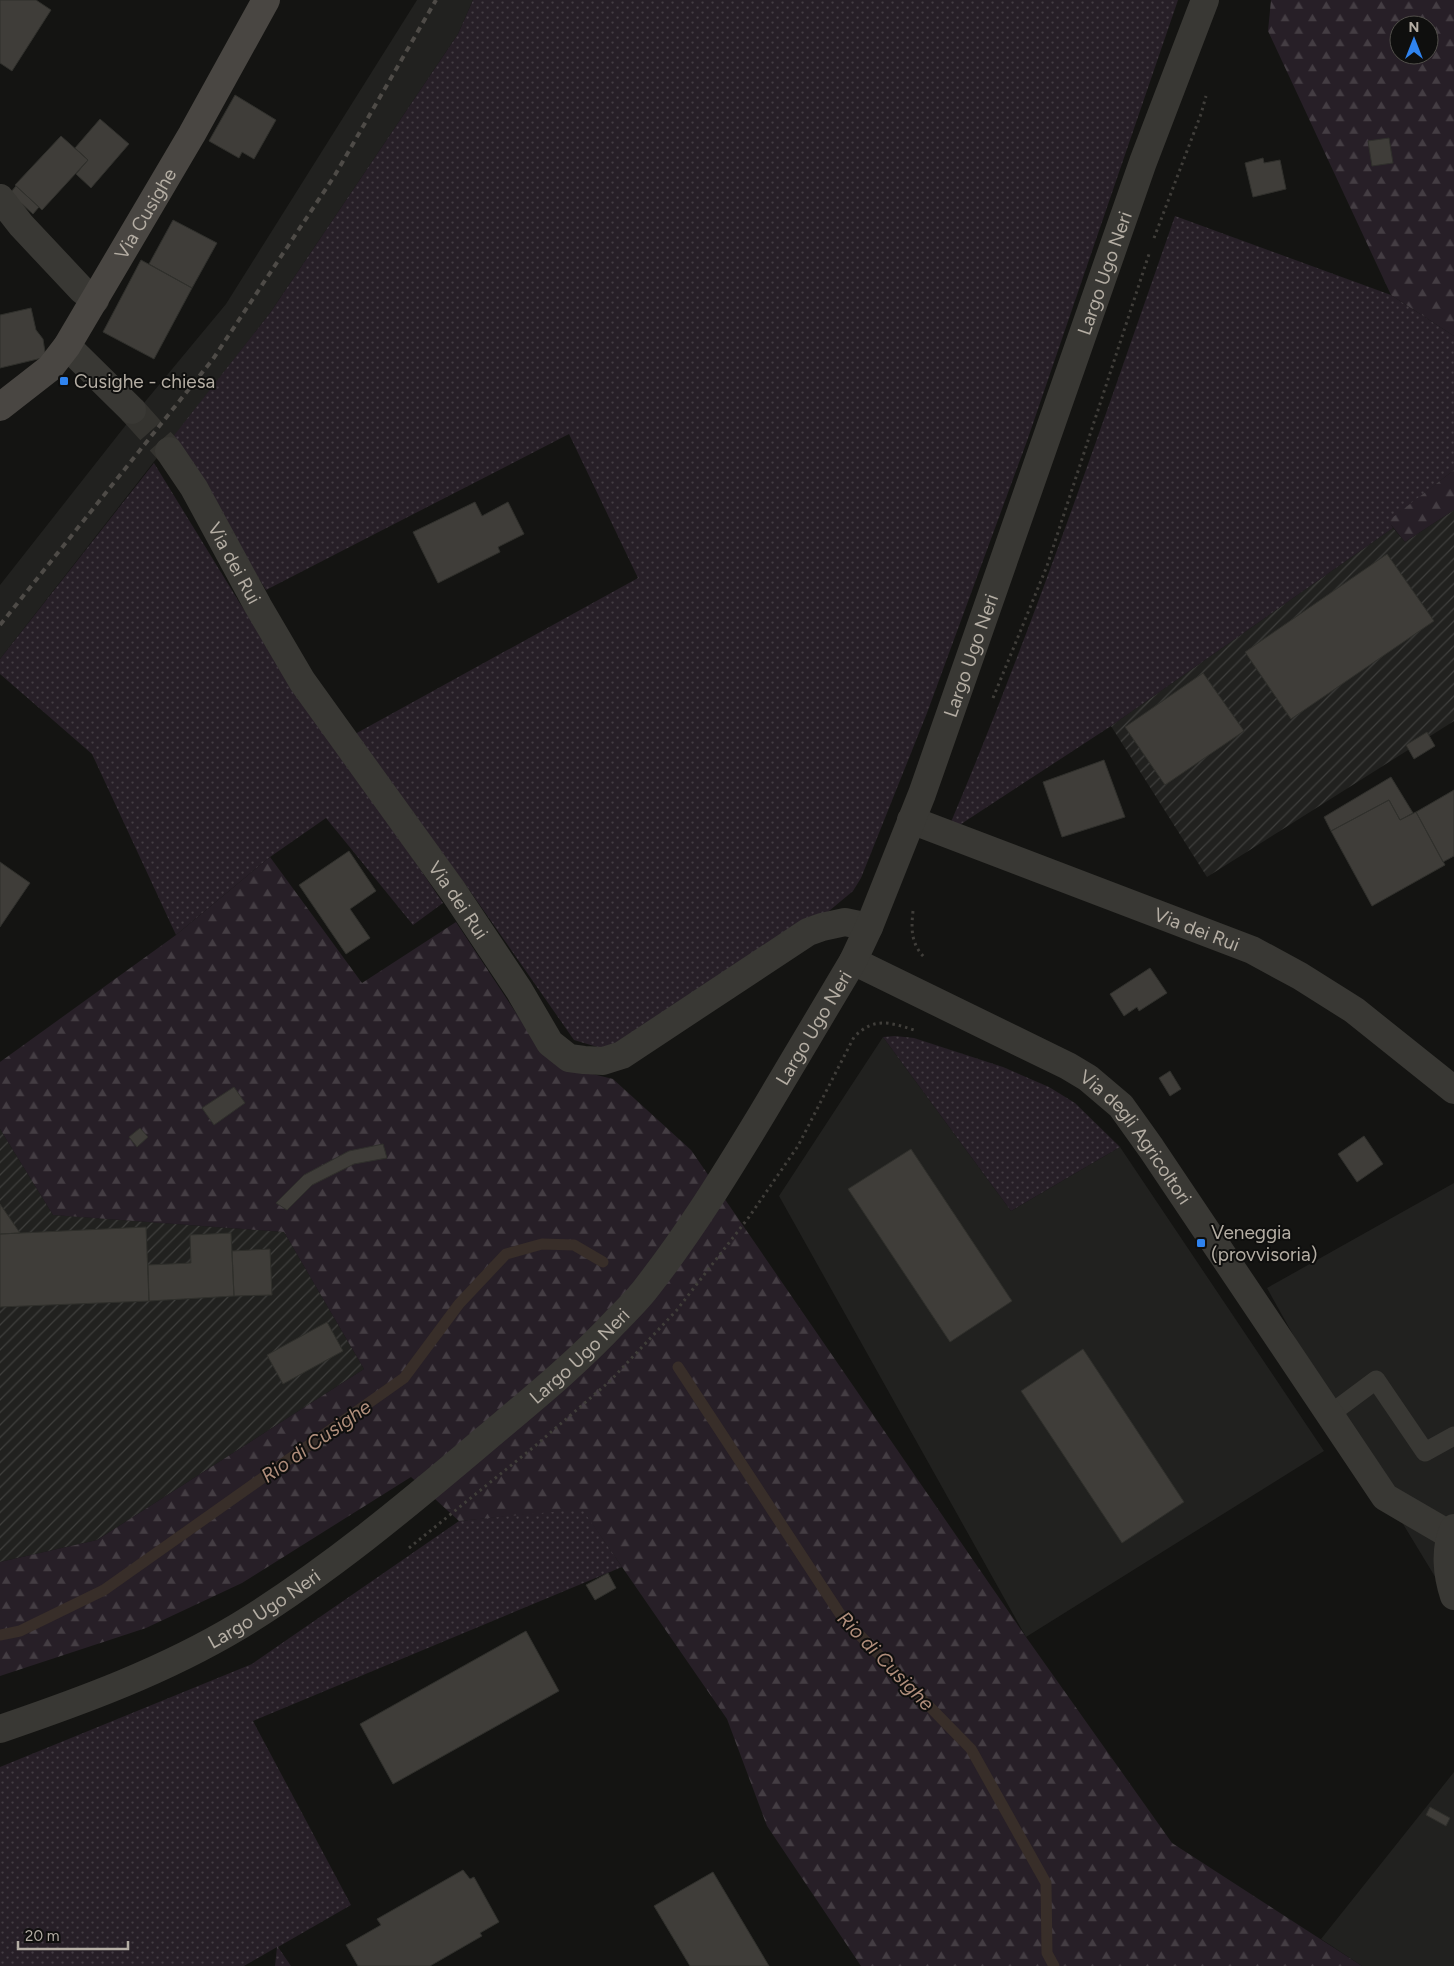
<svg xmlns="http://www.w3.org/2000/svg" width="1454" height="1966" font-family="Figtree,sans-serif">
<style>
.built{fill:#21211f}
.industrial{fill:url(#industrial-furrows)}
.grass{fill:url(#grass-dots)}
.forest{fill:url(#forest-firs);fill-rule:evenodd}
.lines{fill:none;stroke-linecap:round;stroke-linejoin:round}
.stream{stroke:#382e29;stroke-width:11}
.building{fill:#3f3d39;stroke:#30302c}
.street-tunnel{stroke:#34332f;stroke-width:28;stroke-dasharray:28 14;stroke-linecap:butt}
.path{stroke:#403e3a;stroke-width:3;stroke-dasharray:2.5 4;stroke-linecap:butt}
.lane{stroke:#393834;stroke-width:19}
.street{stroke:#393834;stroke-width:28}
.secondary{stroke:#494642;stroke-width:28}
.rail{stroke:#4e4b47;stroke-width:4;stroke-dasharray:6 5;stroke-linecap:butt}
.poi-dot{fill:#2f83ef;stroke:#0f0f0e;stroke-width:2}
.labels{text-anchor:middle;stroke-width:4;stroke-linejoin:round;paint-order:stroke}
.street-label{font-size:19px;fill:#b5aea4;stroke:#0f0f0e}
.poi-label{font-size:19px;fill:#b5aea4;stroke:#0f0f0e;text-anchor:start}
.water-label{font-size:20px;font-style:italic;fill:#b08e7b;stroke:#0f0f0e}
</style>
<defs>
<pattern id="industrial-furrows" width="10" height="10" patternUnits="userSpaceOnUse" patternTransform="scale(1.25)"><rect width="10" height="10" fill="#21211f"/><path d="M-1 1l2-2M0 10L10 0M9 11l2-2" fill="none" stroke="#3f3f3d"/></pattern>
<pattern id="grass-dots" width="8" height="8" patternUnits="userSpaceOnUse" patternTransform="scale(1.25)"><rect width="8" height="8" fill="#271f27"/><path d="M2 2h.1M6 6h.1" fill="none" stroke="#443d43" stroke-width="1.8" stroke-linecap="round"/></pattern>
<pattern id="forest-firs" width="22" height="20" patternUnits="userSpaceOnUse" patternTransform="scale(1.25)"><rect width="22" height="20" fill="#271f27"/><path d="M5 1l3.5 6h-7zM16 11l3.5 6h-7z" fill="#443d43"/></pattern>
</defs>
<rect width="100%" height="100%" fill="#141412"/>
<path class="built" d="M417,0H473L458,34L270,313L0,659V585L129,421L226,304Z
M883,1037L1011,1211L1120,1147L1324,1451L1026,1637L779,1196Z
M1454,1183V1608L1349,1435L1267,1288Z
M1454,1772V1966H1362L1321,1939Z"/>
<path class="industrial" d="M1454,510V721L1207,877L1111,726L1393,528L1405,542Z
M0,1129L53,1215L284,1232L364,1369L97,1540L0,1562Z"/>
<path class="grass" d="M473,0H1178L1027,441L927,713L861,878L853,891L829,911L620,1047L604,1049L574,1040L470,891L355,734L638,578L569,434L266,590L172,438L270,313L458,34Z
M1175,216L1391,295L1454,336V470L1389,521L1393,528L1111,726L955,828L951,822C1035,623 1104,419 1175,216Z
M154,463L241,605L443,903L413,925L326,818L270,857L176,935L92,754L0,674V659Z
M895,1036L914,1038L1003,1067L1049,1087L1075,1103L1120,1147L1011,1211L883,1037Z
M582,1508L622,1567L253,1721L351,1905L278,1947L291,1966H275L277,1947L244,1966H0V1767L252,1664L459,1521Z"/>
<path class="forest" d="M1271,0H1454V336L1391,295L1268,31ZM1399,25H1429V55H1399Z
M1454,470V510L1405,542L1388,521Z
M270,857L362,983L456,922L534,1040L568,1068L613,1079L691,1150L1026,1637L1172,1843L1362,1966H861L767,1826L727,1719L582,1509L459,1521L411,1477L242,1583L146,1628L0,1676V1562L97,1540L364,1369L284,1232L53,1215L0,1129V1062L176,935Z"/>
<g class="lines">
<path class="stream" d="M678,1367L842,1617L971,1749L1046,1883L1047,1953L1054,1966
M0,1635L20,1631L104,1590L404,1378L459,1304L506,1254L542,1244L574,1245L603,1262"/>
</g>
<path class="building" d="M0,0H36L51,10L12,71L0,63Z
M235,95L276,120L254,159L242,152L239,158L209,141Z
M100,119L129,144L91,188L76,174L88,160L75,148Z
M61,136L88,160L42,210L15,185Z
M1389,138L1393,163L1372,166L1368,141Z
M1263,158L1264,163L1280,160L1286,189L1253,197L1245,163Z
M16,186L39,207L33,214L10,193Z
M173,220L217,243L192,288L149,264Z
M141,260L192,288L154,359L103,332Z
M31,308L36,330L43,339L45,352L42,358L0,368V315Z
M475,502L482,516L508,502L524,534L498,547L500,552L438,583L413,532Z
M1387,554L1434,621L1291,719L1245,652Z
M1203,673L1244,731L1165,785L1125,727Z
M1427,732L1435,746L1414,759L1406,745Z
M1104,760L1125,817L1062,837L1043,782Z
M1391,777L1413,813L1400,820L1389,800L1331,831L1324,817Z
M1454,790V856L1443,862L1416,812Z
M1389,800L1400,820L1416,812L1445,865L1372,906L1331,831Z
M349,851L376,891L350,909L370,938L346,954L299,885Z
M0,862L30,883L0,927Z
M1150,968L1167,993L1139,1011L1137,1007L1124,1016L1110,994Z
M1170,1071L1181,1089L1170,1096L1159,1078Z
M234,1087L245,1103L214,1125L202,1108Z
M140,1128L148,1137L137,1147L129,1137Z
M1364,1136L1383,1164L1357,1182L1338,1154Z
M383,1144L387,1158L354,1164L312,1185L287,1210L276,1203L304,1175L349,1151Z
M911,1149L1012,1301L950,1342L848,1189Z
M0,1204L20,1233L0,1234Z
M146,1227L149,1301L0,1307V1234Z
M231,1233L234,1296L149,1301L148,1265L191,1263L190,1235Z
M270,1249L272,1295L234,1296L232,1251Z
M327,1322L343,1351L283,1384L267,1355Z
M1083,1349L1184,1502L1122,1543L1021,1391Z
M608,1573L616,1588L595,1600L586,1585Z
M526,1631L559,1691L393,1784L360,1724Z
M1430,1807L1450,1818L1446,1826L1426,1815Z
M463,1870L470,1879L474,1877L499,1922L480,1933L482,1936L430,1966H358L346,1945L381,1925L377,1919Z
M713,1872L769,1966H690L654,1906Z"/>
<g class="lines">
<path class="street-tunnel" d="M132,410L169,451"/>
<path class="path" d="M1154,238L1201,114L1206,96
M993,698L1047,566L1150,251
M913,911C911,930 911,944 925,958
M409,1548L535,1446L610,1381L676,1311L749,1217L798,1146L854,1037C874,1017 889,1022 914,1030"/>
<path class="lane" d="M1329,1415L1376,1380L1425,1452L1454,1436"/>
<g class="street">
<path d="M0,198L21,225L82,290L95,300"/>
<path d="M67,346L132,410"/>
<path id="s1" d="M169,451L194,488L258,606L302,681L453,891L519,990L550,1043L569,1058L584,1060L603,1061L622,1055L808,932L822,927L845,922L869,927"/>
<path id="s2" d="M911,820L1252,950L1300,976L1354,1010L1454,1090"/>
<path id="s3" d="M853,961L1068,1066L1088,1078L1121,1106L1151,1148L1385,1497L1450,1535"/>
<path d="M1454,1528C1444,1549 1447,1575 1454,1596"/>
<path id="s4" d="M0,1729C82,1701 164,1671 239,1626C327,1572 405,1507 484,1440C529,1402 575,1365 616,1321C625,1312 635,1302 644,1291C688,1235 725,1175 762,1114C792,1063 823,1012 853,961L869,927L922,794L1143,162L1205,0"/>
</g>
<path class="secondary" id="s5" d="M0,407L50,368L67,346L192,134L266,0"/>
<path class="rail" d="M0,625L213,359L335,175L436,0"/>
</g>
<g class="poi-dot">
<rect x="59" y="376" width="10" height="10" rx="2.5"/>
<rect x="1196" y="1238" width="10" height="10" rx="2.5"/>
</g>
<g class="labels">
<g class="street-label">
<text dy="7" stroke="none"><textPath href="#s5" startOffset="245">Via Cusighe</textPath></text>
<text dy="7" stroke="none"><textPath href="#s4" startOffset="1911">Largo Ugo Neri</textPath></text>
<text dy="7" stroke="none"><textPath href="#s1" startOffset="130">Via dei Rui</textPath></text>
<text dy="7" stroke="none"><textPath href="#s4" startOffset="1506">Largo Ugo Neri</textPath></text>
<text dy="7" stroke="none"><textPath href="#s1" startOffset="535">Via dei Rui</textPath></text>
<text dy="7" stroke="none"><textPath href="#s2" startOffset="306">Via dei Rui</textPath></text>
<text dy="7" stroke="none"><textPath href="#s4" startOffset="1101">Largo Ugo Neri</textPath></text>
<text dy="7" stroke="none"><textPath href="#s3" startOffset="339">Via degli Agricoltori</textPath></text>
<text dy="7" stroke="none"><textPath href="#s4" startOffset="696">Largo Ugo Neri</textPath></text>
<text dy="7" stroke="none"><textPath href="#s4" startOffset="291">Largo Ugo Neri</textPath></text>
</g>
<g class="poi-label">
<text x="74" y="388">Cusighe - chiesa</text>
<text x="1211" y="1239">Veneggia<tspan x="1211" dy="22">(provvisoria)</tspan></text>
</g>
<g class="water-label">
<text transform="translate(316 1441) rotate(-35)" y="7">Rio di Cusighe</text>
<text transform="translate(886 1661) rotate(46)" y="7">Rio di Cusighe</text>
</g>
</g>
<g transform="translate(1414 40)"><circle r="24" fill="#0f0f0e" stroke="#514f4a"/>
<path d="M0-4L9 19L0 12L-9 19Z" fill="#2f83ef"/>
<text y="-8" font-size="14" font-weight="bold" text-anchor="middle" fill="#b5aea4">N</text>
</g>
<path d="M18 1941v8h110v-8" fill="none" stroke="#b5aea4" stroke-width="2.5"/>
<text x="25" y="1941" font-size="15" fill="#b5aea4" stroke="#0f0f0e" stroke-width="4" paint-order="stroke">20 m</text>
</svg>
